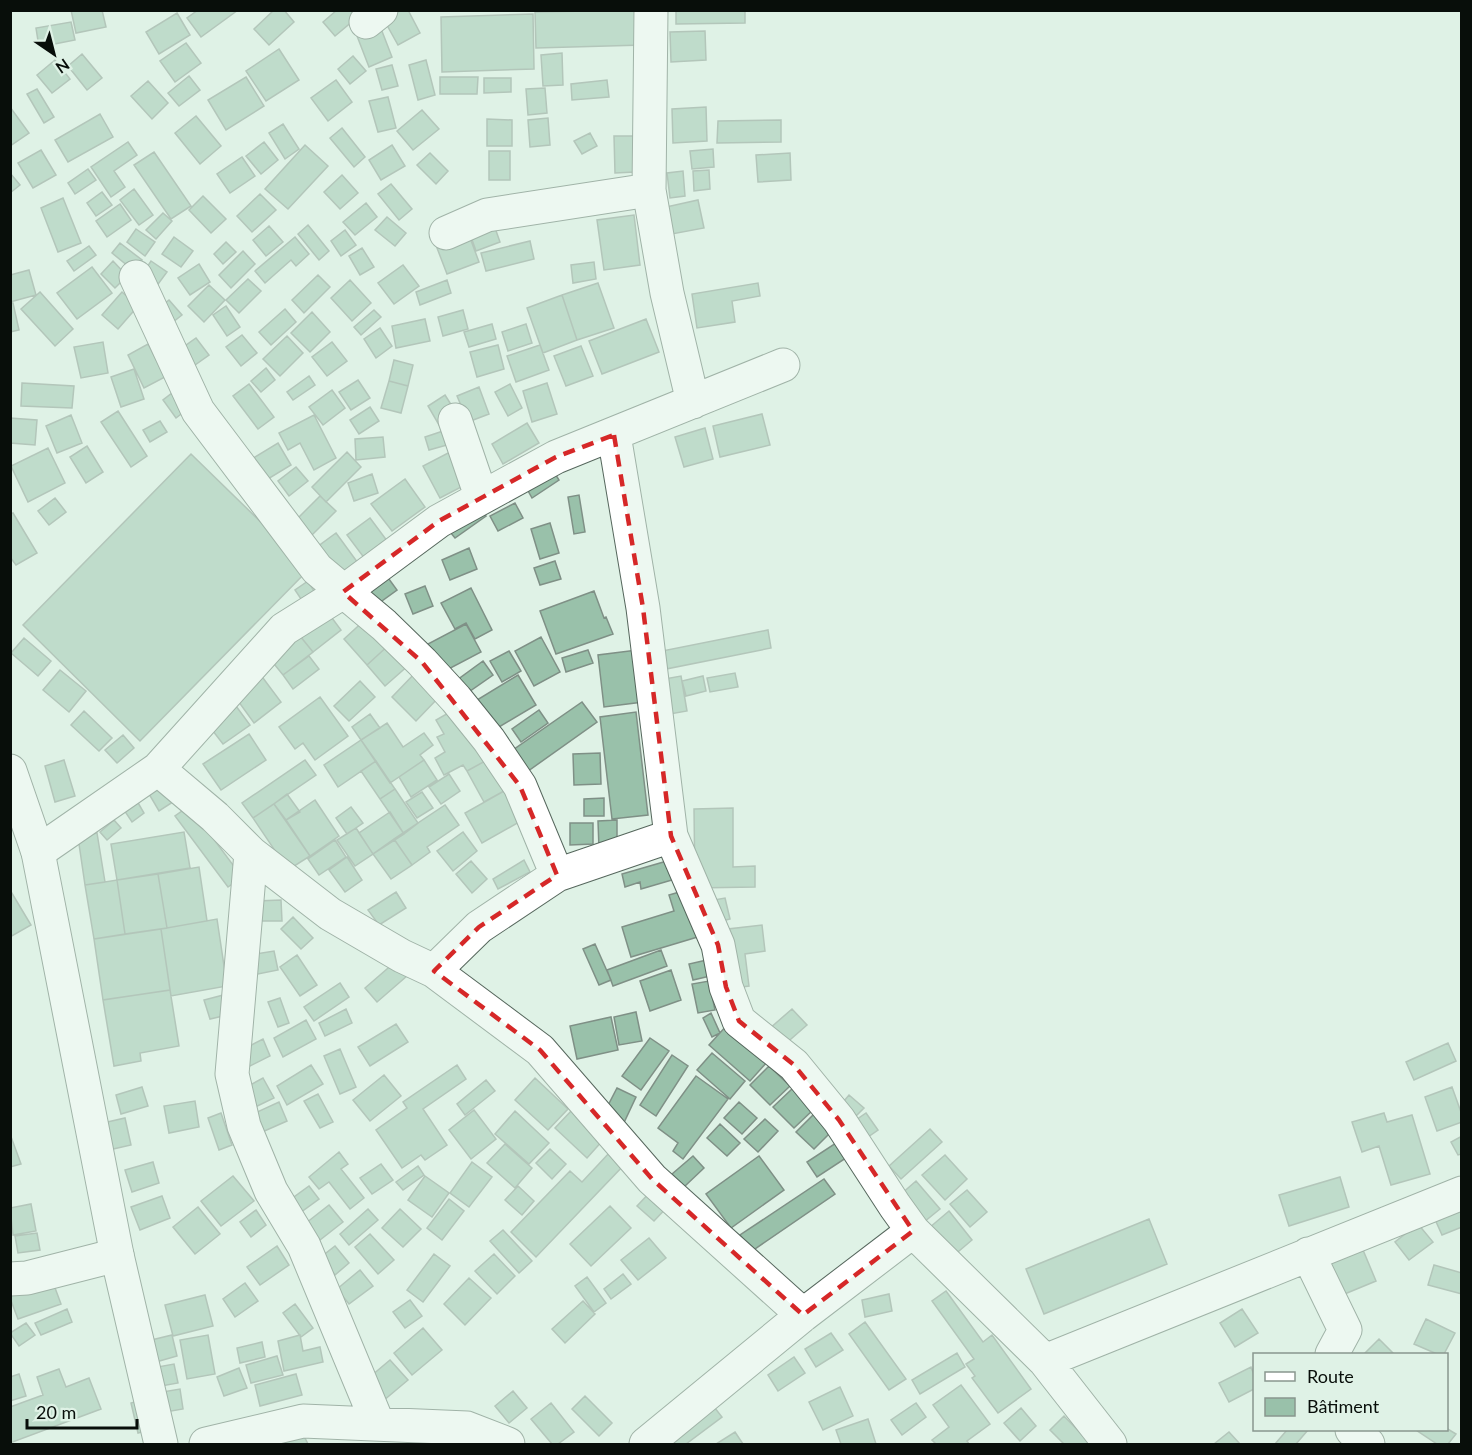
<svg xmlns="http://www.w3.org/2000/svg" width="1472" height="1455" viewBox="0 0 1472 1455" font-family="Lato,sans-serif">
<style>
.building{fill:#99c1aa;stroke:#7f9086;stroke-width:1.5}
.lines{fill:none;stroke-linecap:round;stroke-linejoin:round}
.minor-casing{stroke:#56675d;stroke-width:35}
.tertiary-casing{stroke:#56675d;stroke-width:35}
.minor{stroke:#fff;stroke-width:33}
.tertiary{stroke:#fff;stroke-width:33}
.marked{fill:none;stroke:#d62828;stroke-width:4.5;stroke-dasharray:12 8;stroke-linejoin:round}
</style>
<rect width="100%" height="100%" fill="#dff2e6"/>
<path class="building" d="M71 10H102L106 27 76 33Z
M198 10H238L201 37 187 18Z
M274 10H284L294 22 269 45 254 29Z
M337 10H357L360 15 335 36 323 22Z
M396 10H408L420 33 398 45 383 18Z
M642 10 643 45 536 48 535 12Z
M676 10H745V23L676 24Z
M177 13 190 35 159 54 146 32Z
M533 14 534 69 442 72 441 17Z
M71 22 75 40 39 47 36 28Z
M380 26 392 57 369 67 357 36Z
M705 31 706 60 671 62 670 32Z
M186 43 201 63 175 82 160 61Z
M279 49 299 80 266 101 246 71Z
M562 53 563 85 543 86 541 55Z
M82 54 102 78 87 90 68 66Z
M353 56 366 71 350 84 338 69Z
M55 60 70 79 52 93 37 75Z
M426 60 435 95 418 100 409 65Z
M392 65 398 86 382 90 376 69Z
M189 76 200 90 179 106 168 93Z
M246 77 264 106 226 130 208 100Z
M440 77H478L477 94H440Z
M484 78H511V92L484 93Z
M336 80 352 102 328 121 311 98Z
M607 80 609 97 572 100 571 84Z
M148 81 168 103 152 119 131 96Z
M545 88 547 113 528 115 526 89Z
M37 89 54 117 44 123 27 94Z
M388 97 396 128 378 132 369 101Z
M10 107 29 133 10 146Z
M706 107 707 141 673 143 672 109Z
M422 110 439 129 413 150 397 131Z
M100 114 113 137 68 162 55 140Z
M196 116 221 146 200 164 175 133Z
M548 118 550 145 530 147 528 120Z
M487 119 512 120V146H487Z
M781 120V142L717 143 718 121Z
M283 124 299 149 285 159 269 133Z
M342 128 365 157 354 167 330 138Z
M590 133 597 146 582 154 574 141Z
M614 136H634L635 172 615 173Z
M128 142 137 155 114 171 125 187 111 197 91 167Z
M264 142 278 160 261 174 246 156Z
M305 145 328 166 288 209 265 189Z
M392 145 405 166 381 180 369 160Z
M713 149 714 167 692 169 690 151Z
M41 150 56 175 33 188 18 163Z
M489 151H510V180H489Z
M154 152 191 206 171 219 134 165Z
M430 153 448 171 436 184 417 165Z
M790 153 791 180 758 182 756 155Z
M242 157 255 176 230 193 217 174Z
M88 169 96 180 75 194 68 183Z
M709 170 710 189 694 191 693 171Z
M683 171 685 196 670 198 667 173Z
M10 173 20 185 10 193Z
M342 175 358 193 340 209 324 192Z
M391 184 412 209 399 220 378 194Z
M134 189 153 215 139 225 120 200Z
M102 192 112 205 96 216 87 203Z
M260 194 276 210 252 232 237 216Z
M203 196 226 219 211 233 189 210Z
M63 198 81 243 58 252 41 208Z
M698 200 704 228 672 234 666 207Z
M366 203 377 217 355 235 343 222Z
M120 204 131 220 107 237 96 221Z
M163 213 172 221 156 239 146 230Z
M634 215 640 265 604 270 597 220Z
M387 217 406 233 395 246 375 230Z
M308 225 329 251 319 260 298 234Z
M494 225 500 242 476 251 470 234Z
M269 226 283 242 266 256 253 240Z
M136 229 155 242 145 256 127 242Z
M345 230 356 245 341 256 331 241Z
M469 235 479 262 447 274 437 248Z
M174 237 193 251 181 267 162 254Z
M295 237 309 254 296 266 291 260 265 283 255 271Z
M530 241 534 259 486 271 481 253Z
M226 242 236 252 223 264 214 254Z
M120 243 142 260 134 271 112 253Z
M89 246 96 255 74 271 67 261Z
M362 248 374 267 360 275 349 256Z
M243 251 255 264 231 288 219 275Z
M113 261 127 276 115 288 101 274Z
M151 261 167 272 153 291 138 281Z
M594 262 596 279 573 283 571 265Z
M199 264 210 282 190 295 178 278Z
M403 265 419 286 394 304 378 283Z
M92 267 112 293 77 319 57 293Z
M29 270 36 295 10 302V275Z
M318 275 330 287 304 313 292 300Z
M248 279 261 291 239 313 226 300Z
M350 280 371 303 352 321 331 298Z
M447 280 451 293 420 305 416 292Z
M598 283 614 328 577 340 562 295Z
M758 283 760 296 732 301 735 322 697 328 692 294Z
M209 285 225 300 204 322 188 306Z
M40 292 73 329 55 346 21 309Z
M122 292 138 306 118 329 102 315Z
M562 295 577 340 543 353 527 308Z
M169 300 182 315 168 326 155 311Z
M10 303H13L19 330 10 332Z
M226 306 240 327 227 336 213 315Z
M285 309 296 322 271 345 259 332Z
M374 310 381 317 361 335 354 327Z
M463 310 468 329 443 336 438 317Z
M312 312 330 332 310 352 291 333Z
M425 319 430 341 396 348 392 326Z
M646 319 659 352 602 374 589 341Z
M492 324 496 339 469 347 464 332Z
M526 324 532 343 508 351 502 332Z
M380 328 392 346 376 358 364 339Z
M242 335 257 353 241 366 226 347Z
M287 336 303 353 280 376 263 359Z
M196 338 209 355 195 365 182 348Z
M103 342 108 373 81 378 74 347Z
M332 342 347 361 327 376 312 357Z
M148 344 165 377 144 388 128 355Z
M498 345 504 369 477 377 470 352Z
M540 345 549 370 516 382 507 356Z
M581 346 593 376 566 386 554 356Z
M394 360 413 365 408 386 389 381Z
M266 368 275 380 261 392 251 381Z
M134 369 144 399 121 407 111 377Z
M309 376 315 385 293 400 287 392Z
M358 380 370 398 351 410 339 392Z
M389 381 408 386 401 413 381 408Z
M22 383 74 386 72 408 21 406Z
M547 383 557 414 532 422 523 391Z
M249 384 274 417 258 429 233 396Z
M510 384 522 408 508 416 495 392Z
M181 386 194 404 176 418 163 400Z
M479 387 489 414 468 422 457 396Z
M332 390 345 408 323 425 309 407Z
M445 395 457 414 439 425 428 406Z
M370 407 379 421 359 434 350 420Z
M118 411 147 456 131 467 101 422Z
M762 414 770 445 720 457 713 426Z
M71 415 82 443 57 453 46 426Z
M314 415 336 458 314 470 300 443 288 450 279 433Z
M10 418 37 420 35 445 10 443Z
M160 421 167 432 150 442 143 430Z
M527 423 539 443 503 464 492 444Z
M705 428 713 459 684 467 675 437Z
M443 431 447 445 429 450 425 437Z
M383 437 385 457 356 460 355 439Z
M278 443 291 465 263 482 250 460Z
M87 446 103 472 86 483 70 457Z
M48 448 65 483 28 502 11 466Z
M347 452 361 467 326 502 312 487Z
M450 452 467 484 440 498 423 466Z
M191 454 309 569 140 741 23 625Z
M296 467 308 481 289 496 278 481Z
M554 472 559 480 532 498 527 489Z
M372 474 378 493 354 501 348 483Z
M405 479 425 507 392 531 371 504Z
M579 495 585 532 574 534 568 497Z
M320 496 336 511 310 537 295 521Z
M55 498 66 512 49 525 38 511Z
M515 503 523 518 498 531 490 516Z
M481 509 486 516 455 538 450 532Z
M13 513 37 553 16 565 10 557V514Z
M370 518 388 542 365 559 347 535Z
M550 523 559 553 540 559 531 529Z
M336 533 361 567 342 581 317 547Z
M469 548 477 569 450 580 442 560Z
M555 561 561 579 540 585 534 568Z
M386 575 397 590 375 606 364 590Z
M308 581 321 603 309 611 295 590Z
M425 586 433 606 413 614 405 594Z
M471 588 492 630 475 639 466 623 455 629 441 603Z
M594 591 604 618 606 617 613 634 556 654 540 611Z
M329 614 341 630 313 652 300 636Z
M368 617 391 643 367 665 344 639Z
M466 624 481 652 441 673 426 645Z
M768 630 771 648 666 669 662 651Z
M300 636 313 652 283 675 270 659Z
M541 637 560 672 534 686 515 651Z
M24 638 51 661 38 676 11 653Z
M391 643 410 664 385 686 367 665Z
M588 650 593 663 566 672 562 658Z
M637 650 643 702 604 707 598 655Z
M509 651 521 671 502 682 490 661Z
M309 656 319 669 293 689 283 675Z
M483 661 493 675 463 696 453 683Z
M60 670 86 691 69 712 43 690Z
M417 671 441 695 416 721 392 697Z
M735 673 738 687 710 692 707 678Z
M260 674 281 702 254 723 233 694Z
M518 675 536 705 494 730 477 700Z
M681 676 687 711 659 716 653 681Z
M703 676 706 691 686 696 682 681Z
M360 681 375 697 349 721 334 706Z
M320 697 348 736 315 760 303 743 295 749 279 727Z
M582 702 597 722 524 774 510 752Z
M236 706 250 725 223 744 209 726Z
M457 708 487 760 467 771 463 765 444 775 435 758 445 752 437 737 444 734 436 720Z
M539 710 548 723 521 742 512 729Z
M84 711 112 738 99 751 71 725Z
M636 712 648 815 612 819 600 717Z
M370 714 380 728 361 740 352 727Z
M387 723 403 747 424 733 433 745 420 755 424 760 390 783 361 740Z
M249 734 266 760 221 790 203 764Z
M123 735 134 748 117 763 105 750Z
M361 740 376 761 338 787 324 765Z
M600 753 601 784 574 785 573 754Z
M64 760 75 796 55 802 45 766Z
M305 760 316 775 253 818 242 803Z
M424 760 437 780 411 797 399 777Z
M487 760 504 791 484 802 467 771Z
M376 761 395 789 380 799 361 771Z
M449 774 460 791 441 804 429 787Z
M166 784 176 800 159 811 149 794Z
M395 789 418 823 404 834 380 799Z
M504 791 521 821 482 843 465 813Z
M422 792 433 808 417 818 406 802Z
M287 794 300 812 286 820 274 804Z
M604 798V816H584V799Z
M315 800 339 836 310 856 286 820Z
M137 801 144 813 132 822 124 810Z
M274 804 310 856 288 870 253 818Z
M445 805 459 825 427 847 430 852 412 865 394 839Z
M189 806 242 877 228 887 175 816Z
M351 807 363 823 347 834 336 818Z
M733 808V867L755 866V887L695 888 694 809Z
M390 812 404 834 373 854 359 833Z
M114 820 121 828 107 840 100 832Z
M617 820V849H599L598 821Z
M570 823H593V844L570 845Z
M356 828 373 854 355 866 337 840Z
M184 832 190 868 117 880 111 844Z
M463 832 477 851 453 871 437 851Z
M97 833 105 882 85 885 78 837Z
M394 839 412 865 391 879 373 854Z
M335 840 346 857 319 875 308 859Z
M347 857 362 880 345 892 329 870Z
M524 860 530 872 498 889 493 879Z
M471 861 487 879 472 893 456 874Z
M667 861 672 880 641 889 640 882 625 887 622 874Z
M199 867 207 921 167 928 158 874Z
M158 874 167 928 125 934 117 880Z
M117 880 125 934 94 939 85 885Z
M10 890 31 925 10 937Z
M683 891 701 936 631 957 622 927 674 911 669 895Z
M396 892 406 908 379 925 368 910Z
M725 898 730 919 714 923 708 901Z
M281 900 282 921H256V901Z
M293 917 313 938 301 949 281 929Z
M217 919 227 986 171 996 161 929Z
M762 925 765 951 745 954 749 986 735 988 728 929Z
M161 929 170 990 103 1000 94 939Z
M595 944 611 980 599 985 583 949Z
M661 950 667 966 613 986 607 970Z
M274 951 278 970 247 976 243 956Z
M297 955 317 985 300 996 280 967Z
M720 957 723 973 693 980 689 964Z
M395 962 407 976 377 1002 365 988Z
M671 970 681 1000 650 1011 640 981Z
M709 981 715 1010 698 1013 692 984Z
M340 983 349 997 314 1021 304 1007Z
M170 990 179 1046 140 1053 141 1061 114 1066 103 1000Z
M231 993 236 1013 210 1019 204 1000Z
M280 998 289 1023 278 1027 268 1002Z
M346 1009 352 1023 325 1036 319 1023Z
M792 1009 807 1025 783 1046 769 1029Z
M636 1012 642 1041 619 1045 614 1017Z
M711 1013 720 1033 712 1037 703 1018Z
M611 1017 618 1050 577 1059 570 1026Z
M306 1020 316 1039 283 1057 274 1038Z
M396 1024 408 1042 370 1066 358 1047Z
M728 1024 768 1061 750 1081 709 1045Z
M650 1038 669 1051 641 1090 622 1076Z
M263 1039 270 1056 244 1069 236 1053Z
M1448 1043 1456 1061 1414 1080 1406 1062Z
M340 1049 356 1087 340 1094 324 1056Z
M712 1053 745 1081 730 1099 697 1070Z
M672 1055 688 1066 656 1116 640 1105Z
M311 1065 323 1084 287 1105 277 1086Z
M457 1065 466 1079 423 1109 447 1145 425 1160 421 1155 402 1168 376 1130 407 1108 403 1102Z
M769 1066 790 1086 770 1105 750 1085Z
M384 1075 401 1096 370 1121 353 1100Z
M696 1076 728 1099 683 1159 673 1151 678 1143 658 1128Z
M263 1078 274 1098 251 1109 241 1090Z
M535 1078 568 1109 548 1130 515 1100Z
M486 1080 495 1091 465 1115 457 1104Z
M142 1087 148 1106 121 1114 116 1095Z
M1452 1087 1462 1115V1122L1437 1131 1425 1097Z
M617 1088 636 1097 621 1129 601 1119Z
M793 1088 814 1109 794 1128 773 1107Z
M318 1094 333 1122 320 1128 304 1101Z
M849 1095 864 1108 853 1119 839 1107Z
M195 1101 199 1127 169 1133 164 1106Z
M279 1102 287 1121 260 1133 253 1114Z
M739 1102 757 1118 742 1134 724 1118Z
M474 1110 496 1139 471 1159 449 1130Z
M572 1110 604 1139 587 1158 555 1128Z
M515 1111 549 1143 529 1164 495 1134Z
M816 1112 834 1129 814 1149 796 1132Z
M221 1113 232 1145 219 1150 208 1118Z
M866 1113 878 1130 868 1137 856 1120Z
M1384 1113 1387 1122 1412 1115 1430 1174 1391 1185 1379 1146 1362 1152 1352 1122Z
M125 1118 131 1145 100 1152 94 1125Z
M765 1119 778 1131 758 1152 744 1139Z
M720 1124 740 1143 727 1156 707 1138Z
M930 1129 942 1142 901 1179 889 1166Z
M10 1134 21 1164 10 1167Z
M1462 1136V1154L1458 1155 1451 1142Z
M839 1141 849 1156 817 1177 807 1162Z
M505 1144 532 1168 515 1188 487 1163Z
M550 1149 566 1164 552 1179 536 1163Z
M339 1152 348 1164 341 1169 364 1198 350 1209 329 1182 319 1189 309 1177Z
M610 1152 624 1165 536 1257 511 1232 570 1171 582 1182Z
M945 1155 967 1179 945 1200 922 1175Z
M693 1156 704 1168 684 1187 672 1174Z
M759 1156 784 1190 731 1228 706 1194Z
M153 1162 159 1183 132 1192 125 1170Z
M472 1162 492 1177 469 1207 450 1193Z
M381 1164 393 1180 372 1194 360 1178Z
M418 1166 424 1175 403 1190 396 1182Z
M233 1176 254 1201 221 1226 201 1201Z
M425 1176 449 1193 432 1217 408 1200Z
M1340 1177 1349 1207 1289 1226 1279 1195Z
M824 1179 835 1194 752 1251 740 1235Z
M916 1181 940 1209 924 1222 900 1195Z
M309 1186 319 1199 293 1218 283 1205Z
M518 1186 534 1201 522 1215 505 1200Z
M654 1188 671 1203 654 1221 637 1206Z
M967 1190 987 1212 970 1227 950 1204Z
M162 1196 170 1218 140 1230 131 1207Z
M449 1199 464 1211 442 1240 427 1228Z
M31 1204 36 1231 13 1235 10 1208Z
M1462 1204V1227L1442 1235 1434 1217Z
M329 1205 343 1222 320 1240 306 1223Z
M610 1206 631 1228 591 1266 570 1244Z
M198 1207 220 1234 195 1254 173 1227Z
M368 1209 378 1220 349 1245 340 1234Z
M400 1209 421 1229 403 1247 382 1228Z
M256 1210 266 1225 251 1237 240 1222Z
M949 1211 972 1240 952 1257 929 1228Z
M1149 1219 1167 1264 1044 1314 1026 1269Z
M1418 1224 1433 1242 1409 1260 1395 1242Z
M503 1230 532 1261 519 1273 490 1241Z
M37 1233 40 1250 18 1253 15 1236Z
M370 1234 394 1260 378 1274 355 1247Z
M649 1238 666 1258 638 1280 621 1260Z
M277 1246 289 1265 260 1285 247 1267Z
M335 1246 349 1263 335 1275 321 1257Z
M1363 1250 1376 1281 1335 1298 1322 1267Z
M434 1254 450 1266 423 1302 407 1290Z
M494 1254 515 1276 497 1294 475 1271Z
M1434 1265 1462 1273V1294L1428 1285Z
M360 1270 373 1286 349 1304 337 1289Z
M623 1274 631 1284 611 1299 604 1289Z
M51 1277 61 1304 18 1319 10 1298V1292Z
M587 1277 606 1303 594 1312 575 1286Z
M469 1278 491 1298 465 1325 444 1304Z
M245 1283 258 1301 235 1317 223 1299Z
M946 1291 983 1342 992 1335 1031 1389 998 1413 972 1378 975 1376 966 1364 974 1359 932 1301Z
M889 1294 892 1311 865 1317 862 1300Z
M205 1295 213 1326 173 1336 165 1305Z
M410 1300 422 1316 405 1328 393 1312Z
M583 1301 595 1314 565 1343 552 1329Z
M295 1304 313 1328 301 1337 283 1313Z
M67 1309 72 1322 41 1335 35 1323Z
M1242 1309 1258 1333 1235 1347 1220 1323Z
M1426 1319 1455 1333 1444 1354H1437L1414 1344Z
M865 1322 906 1379 889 1390 849 1334Z
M26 1323 35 1335 19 1346 10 1333Z
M423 1328 442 1350 412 1375 394 1353Z
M831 1333 843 1350 816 1367 805 1349Z
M172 1335 177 1356 149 1364 143 1342Z
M208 1335 215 1374 187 1379 180 1340Z
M300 1335 303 1351 320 1347 323 1362 284 1371 278 1341Z
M1379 1339 1394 1354H1364Z
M262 1342 265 1357 240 1363 237 1348Z
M957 1353 965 1367 920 1394 912 1380Z
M277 1356 283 1375 251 1383 246 1365Z
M794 1357 805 1373 778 1391 768 1375Z
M390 1360 408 1380 383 1401 365 1381Z
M174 1364 178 1383 156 1387 152 1368Z
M1251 1367 1254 1375V1389L1229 1402 1219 1383Z
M239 1368 247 1388 224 1396 217 1377Z
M59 1369 66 1387 89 1378 101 1409 10 1443V1407L43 1395 37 1377Z
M19 1374 26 1396 10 1401V1377Z
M296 1374 302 1395 260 1406 255 1385Z
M961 1385 990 1424 967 1441 969 1444H936L932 1440 949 1427 933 1405Z
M840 1387 853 1416 823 1430 809 1402Z
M180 1389 183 1409 160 1413 156 1393Z
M513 1391 527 1408 509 1423 495 1406Z
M585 1396 612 1423 599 1436 572 1409Z
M146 1399 153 1429 138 1433 131 1403Z
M551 1403 574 1432 558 1444H552L531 1419Z
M711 1403 722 1417 686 1444H655Z
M916 1403 926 1417 902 1435 891 1420Z
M1021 1408 1036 1426 1020 1441 1004 1423Z
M1064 1416 1091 1444H1064L1050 1430Z
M868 1419 876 1444H841L836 1430Z
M1446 1428 1456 1434 1448 1444H1437L1416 1430Z
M1287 1430H1308L1296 1444H1275Z
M302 1432 308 1444H278Z
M735 1432 743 1444H716Z
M1229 1432 1240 1444H1214Z"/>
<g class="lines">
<defs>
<path id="minor" d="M651 10 649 190 667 293 693 402
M366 22 381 10
M446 233 487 215 649 190
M136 277 198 411 317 569 384 625 422 662 456 699 489 740 520 786 557 875
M455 420 481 496
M614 435 643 608 671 836 718 945 726 987 739 1021 794 1065 839 1120 895 1206 913 1231 1045 1361 1110 1444
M158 769 215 817 251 853 330 914 402 956 434 971 540 1050 652 1179 803 1315
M38 852 158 769 284 629 343 592 439 521 556 457 783 365
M251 853 232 1074 244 1126 271 1191 304 1246 378 1424
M434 971 479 927 557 875 671 836
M1308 1254 1345 1330 1332 1354
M10 1279 27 1278 117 1255
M1045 1361 1462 1193
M1352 1430 1368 1444
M206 1444 303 1421 467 1428 508 1444
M646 1444 803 1315 913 1231"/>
<path id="tertiary" d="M10 771 38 852 117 1255 161 1444"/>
</defs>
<use href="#minor" class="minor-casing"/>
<use href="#tertiary" class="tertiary-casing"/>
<use href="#minor" class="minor"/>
<use href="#tertiary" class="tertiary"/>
</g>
<path d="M0 0H1472V1455H0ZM614 435 643 608 671 836 718 945 726 987 739 1021 794 1065 839 1120 913 1231 803 1315 652 1179 540 1050 434 971 479 927 557 875 520 786 422 662 343 592 439 521 556 457Z" fill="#dff2e6" fill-opacity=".55" fill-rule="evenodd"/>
<path class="marked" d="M614 435 643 608 671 836 718 945 726 987 739 1021 794 1065 839 1120 913 1231 803 1315 652 1179 540 1050 434 971 479 927 557 875 520 786 422 662 343 592 439 521 556 457Z"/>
<rect width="1472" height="1455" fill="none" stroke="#080e0a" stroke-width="24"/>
<rect x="1253" y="1353" width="195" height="78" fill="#dff2e6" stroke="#89978e" stroke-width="1.5"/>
<rect x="1265" y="1372" width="30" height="9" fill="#ffffff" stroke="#89978e" stroke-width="1.5"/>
<text x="1307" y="1383" font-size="18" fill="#080e0a">Route</text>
<rect x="1265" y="1398" width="30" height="18" fill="#99c1aa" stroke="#89978e" stroke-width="1.5"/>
<text x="1307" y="1413" font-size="18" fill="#080e0a">Bâtiment</text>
<g transform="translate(54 54) rotate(145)" stroke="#dff2e6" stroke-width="4.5" paint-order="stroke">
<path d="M0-4.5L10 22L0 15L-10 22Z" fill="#080e0a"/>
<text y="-9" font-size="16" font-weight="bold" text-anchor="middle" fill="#080e0a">N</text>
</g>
<path d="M27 1419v9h110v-9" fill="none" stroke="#080e0a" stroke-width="3"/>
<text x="36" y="1419" font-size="18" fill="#080e0a" stroke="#dff2e6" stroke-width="4.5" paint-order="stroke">20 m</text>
</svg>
